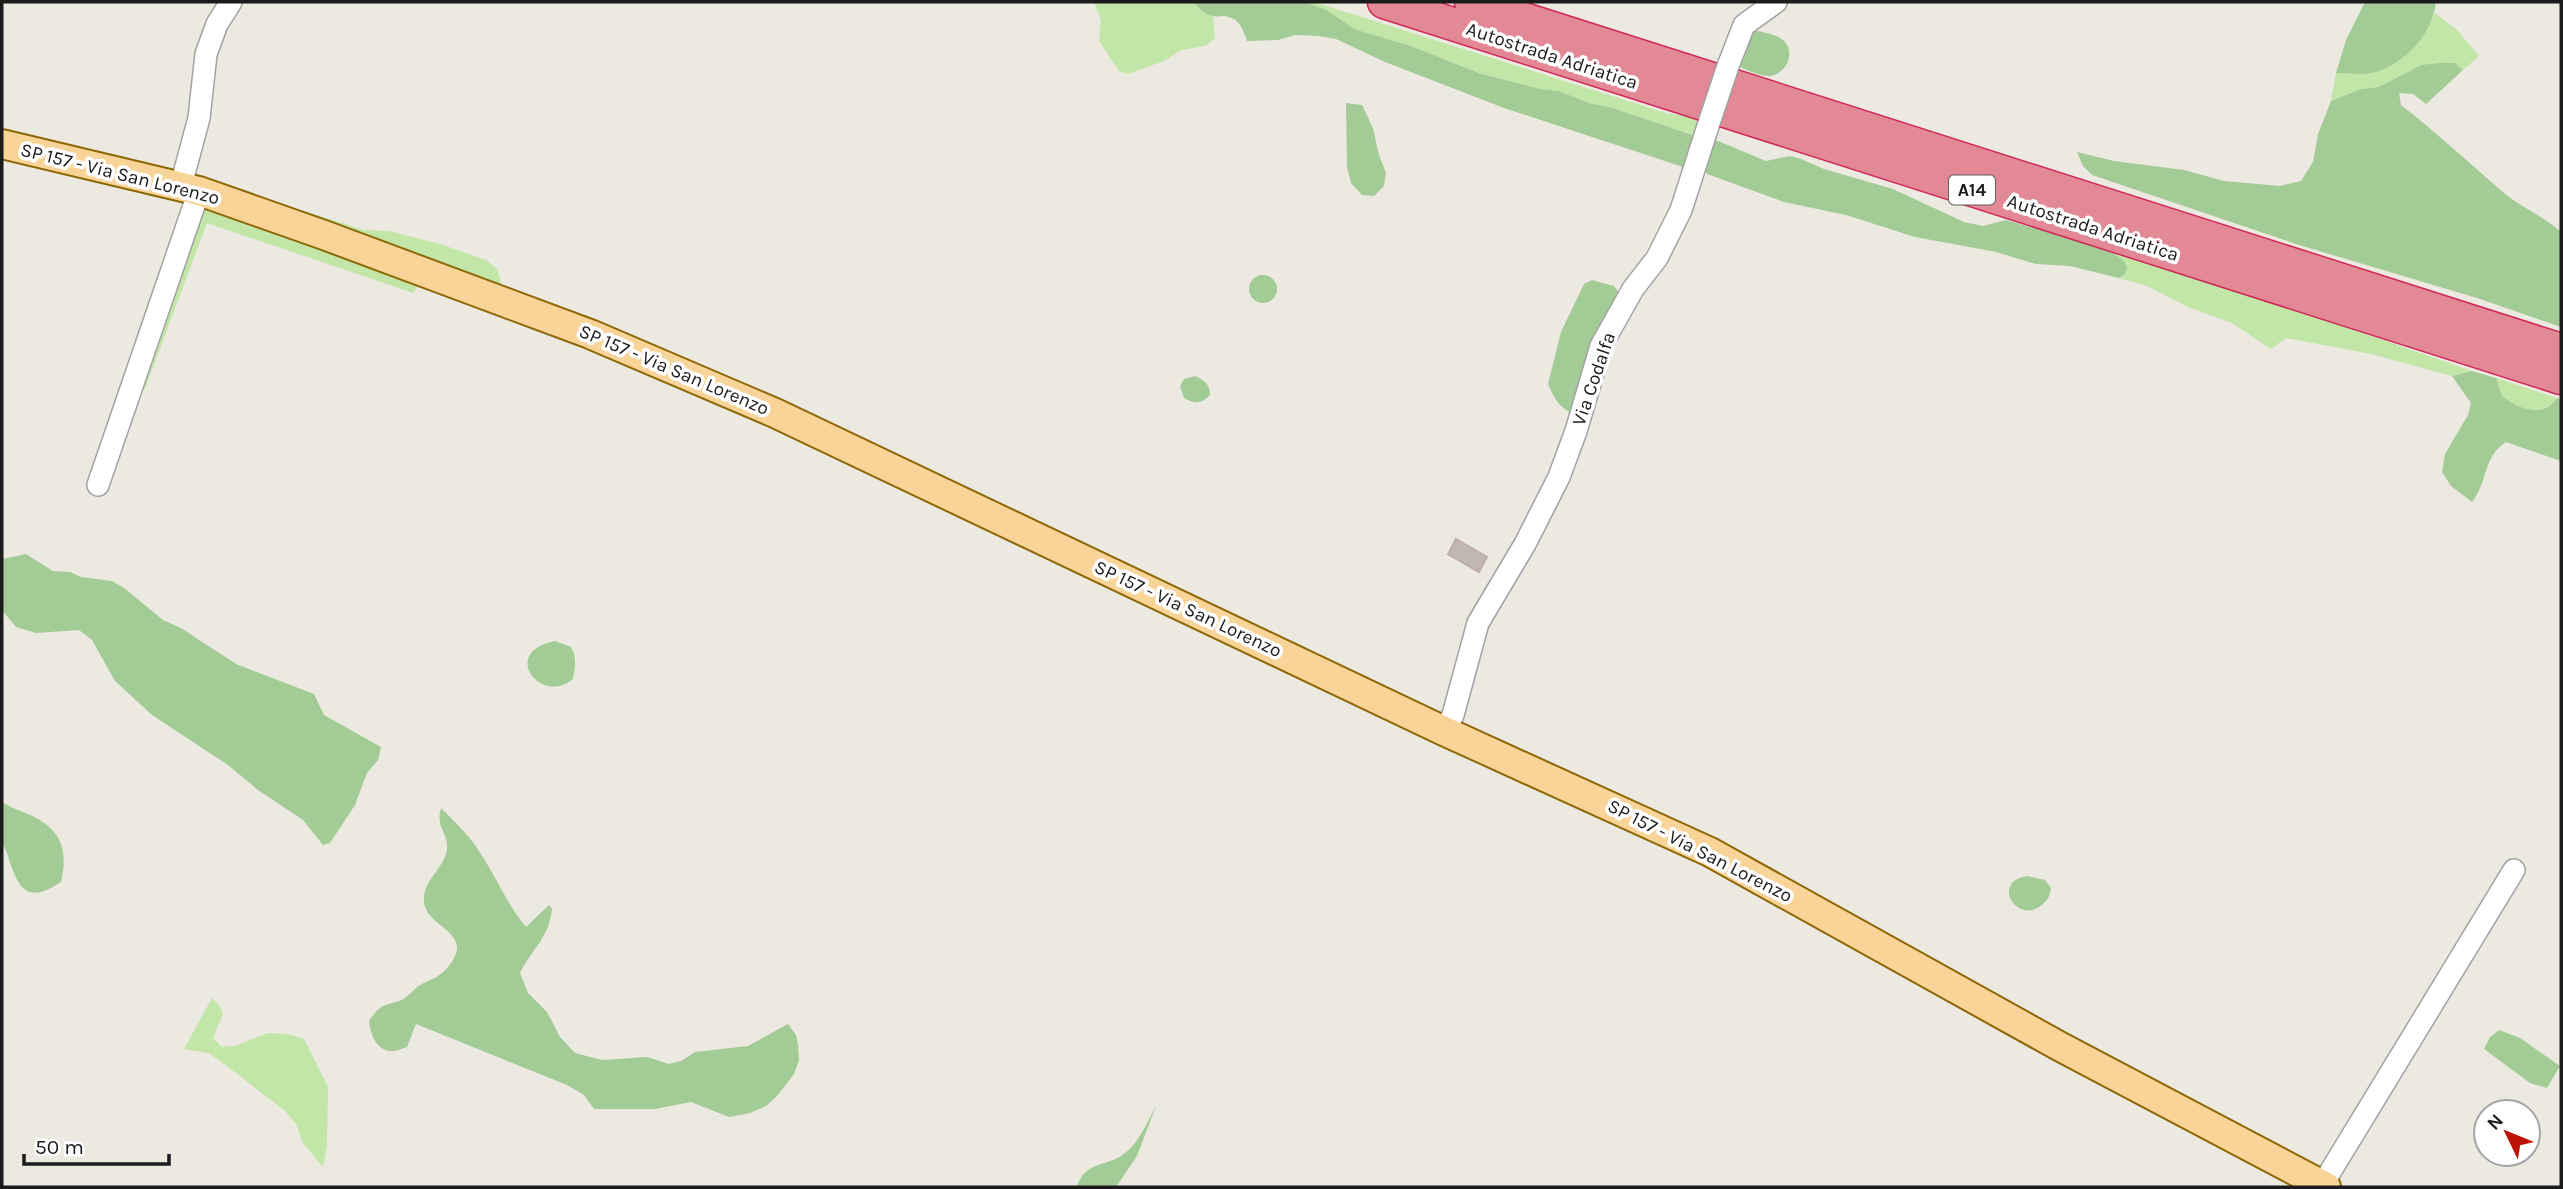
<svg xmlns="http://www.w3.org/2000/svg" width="2563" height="1189" viewBox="0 0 2563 1189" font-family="Karla,sans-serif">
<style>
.grass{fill:#c2e6a7}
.forest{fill:#a3cb96}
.building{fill:#c0b8b0;stroke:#bdb0a3;stroke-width:2}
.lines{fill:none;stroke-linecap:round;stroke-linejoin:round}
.minor-casing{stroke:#a2a2a2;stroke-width:24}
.major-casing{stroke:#8d6705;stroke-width:32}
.highway-casing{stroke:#cf2959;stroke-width:35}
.minor{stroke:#fff;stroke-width:21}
.major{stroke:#f8d499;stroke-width:28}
.highway{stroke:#e28995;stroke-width:32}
.minor-bridge-casing{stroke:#a2a2a2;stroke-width:24;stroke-linecap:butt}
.minor-bridge{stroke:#fff;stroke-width:21}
.labels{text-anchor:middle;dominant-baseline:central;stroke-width:7;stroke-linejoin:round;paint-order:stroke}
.shield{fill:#fff;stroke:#5f5f5f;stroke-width:2}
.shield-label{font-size:18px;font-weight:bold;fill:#1b1b1b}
.street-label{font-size:19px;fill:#1b1b1b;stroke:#fff}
</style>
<rect width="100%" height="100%" fill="#ece9e0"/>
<path class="grass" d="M1094 2H1193L1202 11 1213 16 1215 38 1205 46 1181 50 1164 61 1128 74 1119 71 1099 41 1101 20Z
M1304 2H1314L1666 113 1700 119 1695 136 1613 108 1589 103 1559 91 1540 89 1480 73 1411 46 1354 29 1327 10Z
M2435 13 2457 30 2479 56 2463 70 2455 63 2411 70 2379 87 2361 89 2331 101 2336 73C2392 75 2410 62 2435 13Z
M198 205 423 278 413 293 207 223 145 389 138 386Z
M295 208 364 230 389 231 440 244 486 260 497 269 502 285Z
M2110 251 2299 311 2472 371 2452 376 2371 354 2286 338 2271 349 2232 323 2188 307 2147 286 2119 278 2125 274 2124 261Z
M2496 378 2557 398C2542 418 2520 410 2502 396Z
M212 998 219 1005 223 1014 213 1038 222 1047 235 1046 268 1033 288 1034 304 1039 328 1087 327 1146 323 1167 302 1142 297 1125 284 1110 219 1060 208 1053 184 1049Z"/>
<path class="forest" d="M1193 2H1304L1327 10 1354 29 1411 46 1479 73 1540 89 1559 91 1589 103 1613 108 1695 136 1686 168 1504 108 1385 62 1336 39 1319 36 1295 35 1278 40 1247 41C1243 28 1239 18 1224 16 1220 16 1216 17 1212 16 1204 14 1198 7 1193 2Z
M2365 2H2436C2432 36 2400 71 2364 74 2355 74 2345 73 2336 73L2346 40Z
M1752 29C1762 33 1774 33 1783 40 1797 52 1786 75 1769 76 1758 76 1743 68 1732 64Z
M2440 63H2455L2463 70 2426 104 2413 94 2399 93 2401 105C2437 133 2469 163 2504 193 2521 207 2543 216 2561 232V327L2477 298 2299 245 2092 175 2083 166 2077 152 2114 161 2184 170 2224 181 2280 186 2301 181 2313 162 2318 134 2331 101 2361 89 2379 87 2421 65Z
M1346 103 1362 105 1373 128 1379 155 1386 173 1384 186 1374 196 1362 195 1351 183 1347 167Z
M1711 138 1766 161 1790 156 1801 159 1824 169 1893 189 1964 222 1983 226 2006 220 2093 245 2110 251 2124 261 2127 267 2125 274 2119 278 2070 266 2036 264 1996 252 1915 237 1846 215 1784 202 1707 174 1705 170Z
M1249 289a14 14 0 1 1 28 0a14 14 0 1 1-28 0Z
M1592 280 1614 286 1619 293 1578 414C1561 412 1554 398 1548 384L1561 332 1584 284Z
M2472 371 2496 378 2502 396C2519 409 2543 419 2557 398L2561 400V461L2506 442C2482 458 2489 480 2472 502L2451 486 2442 472 2445 454 2468 415 2471 403 2452 376Z
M1195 376C1205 380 1210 385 1210 395 1202 404 1194 404 1184 398L1180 386 1184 379Z
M26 554 53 571 70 572 81 577 112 581 124 588 163 620 181 628 236 664 314 694 324 715 381 747 378 760 367 773 355 805 330 843 323 845 303 820 258 790 228 765 152 715 115 681 92 640 79 630 36 633 16 627 2 610V559Z
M555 641 571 647C577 657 575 668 573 679 541 706 499 652 555 641Z
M2 802C10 807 18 810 28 814 60 828 69 848 61 882 28 904 18 890 8 856 7 851 3 846 2 841 0 829 2 814 2 802Z
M441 808C454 821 467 833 477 848 495 874 506 903 526 927L549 905 552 909C549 938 532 949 520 973L528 993 547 1012 560 1037 575 1053 602 1060 647 1057 669 1064 681 1061 695 1052 748 1046 788 1024 796 1035 798 1045 799 1060 794 1074 777 1096 766 1106 750 1113 729 1117 691 1102 655 1109H594L584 1095 567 1085 416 1024 407 1047C403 1048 395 1052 390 1051 375 1049 370 1032 369 1020 373 1016 376 1011 380 1008 387 1003 398 1003 405 998 409 995 413 991 417 987 431 978 440 979 451 963 472 934 432 928 425 907 418 883 445 869 447 849 449 833 435 829 441 808Z
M2027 876 2045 880 2051 888C2050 895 2049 898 2044 903 2019 928 1989 882 2027 876Z
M2499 1030 2520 1038 2560 1066 2547 1088 2530 1083 2484 1049 2490 1037Z
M1156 1106 1137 1156 1116 1187H1077C1085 1160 1107 1168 1125 1153 1139 1143 1148 1120 1156 1106Z"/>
<path class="building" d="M1456 539 1487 557 1479 572 1448 554Z"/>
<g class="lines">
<defs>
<path id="minor" d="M1728 66 1744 25 1776 2
M181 185 199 118 206 54 217 24 231 2
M98 485 199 191
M1444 731 1453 715 1478 623 1525 544 1559 477 1576 431 1601 346 1633 289 1657 258 1681 210 1709 123
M2321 1187 2514 870"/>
<path id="major" d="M2 144 199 191 324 235 590 334 775 413 1444 731 1710 852 2059 1046 2326 1187"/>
<path id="highway" d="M1384 2 2561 378
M1471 2 2561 350"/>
</defs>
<use href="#minor" class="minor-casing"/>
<use href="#major" class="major-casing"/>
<use href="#highway" class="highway-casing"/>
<use href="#minor" class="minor"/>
<use href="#major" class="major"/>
<use href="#highway" class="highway"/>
<defs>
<path id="minor-bridge" d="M1709 123 1728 66"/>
</defs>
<use href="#minor-bridge" class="minor-bridge-casing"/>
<use href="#minor-bridge" class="minor-bridge"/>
</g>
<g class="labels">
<rect class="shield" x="1949" y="175.5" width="46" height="29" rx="5"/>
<g class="shield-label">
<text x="1972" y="190">A14</text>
</g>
<g class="street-label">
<text transform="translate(1552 56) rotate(18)">Autostrada Adriatica</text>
<text transform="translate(120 174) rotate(14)">SP 157 - Via San Lorenzo</text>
<text transform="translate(2093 228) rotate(18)">Autostrada Adriatica</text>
<text transform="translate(674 370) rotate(23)">SP 157 - Via San Lorenzo</text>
<text transform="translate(1594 379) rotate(-71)">Via Codalfa</text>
<text transform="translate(1188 609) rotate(25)">SP 157 - Via San Lorenzo</text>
<text transform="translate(1700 851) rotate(27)">SP 157 - Via San Lorenzo</text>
</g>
</g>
<rect width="2563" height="1189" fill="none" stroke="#1b1b1b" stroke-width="7"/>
<g transform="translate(2507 1133) rotate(313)"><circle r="33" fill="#ffffff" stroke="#a4a4a4" stroke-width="2"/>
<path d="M0-5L12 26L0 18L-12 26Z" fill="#bf1006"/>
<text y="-10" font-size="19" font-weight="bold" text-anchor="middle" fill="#1b1b1b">N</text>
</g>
<path d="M24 1154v10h145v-10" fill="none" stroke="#1b1b1b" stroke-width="3.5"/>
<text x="35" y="1154" font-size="21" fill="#1b1b1b" stroke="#ffffff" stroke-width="5" paint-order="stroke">50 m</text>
</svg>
